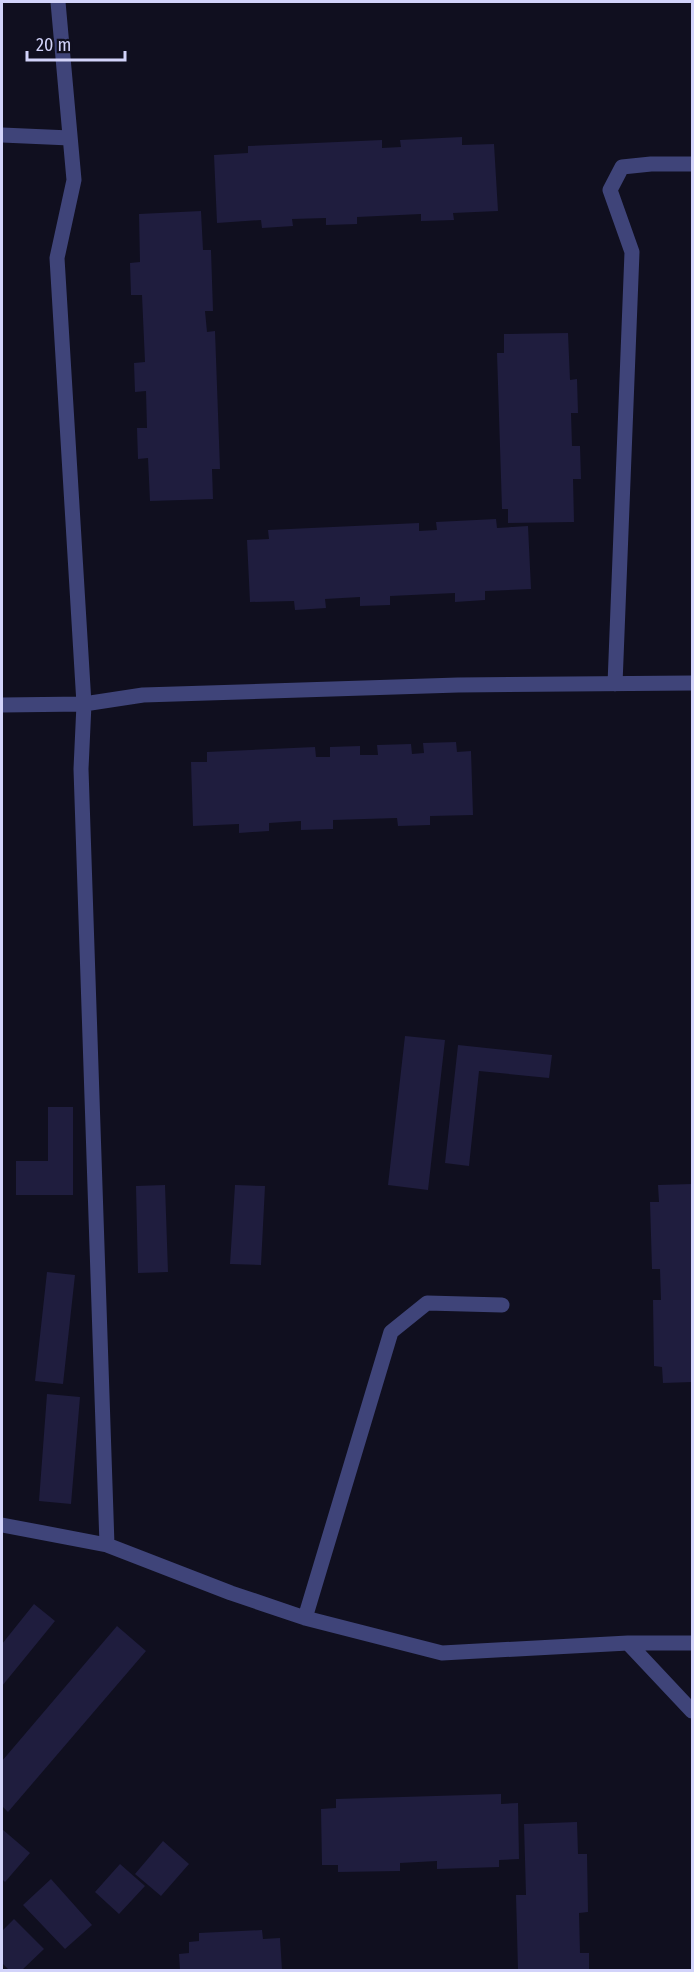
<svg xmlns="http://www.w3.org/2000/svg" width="694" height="1972" viewBox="0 0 694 1972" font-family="'Fira Sans Condensed',sans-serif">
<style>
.building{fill:#1f1d3e}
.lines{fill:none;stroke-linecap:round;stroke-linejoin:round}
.minor{stroke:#3f4479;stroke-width:15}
</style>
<rect width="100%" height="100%" fill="#100f1f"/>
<path class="building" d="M462 137V145L494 144 498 211 453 213 454 220 421 221V214L357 217V224L326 225V218L292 219 293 226 262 228 261 220 217 223 214 155 248 153V146L382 140V148L401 147 400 140Z
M201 211 203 250H211L213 311H205L207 332 215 331 220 469H212L213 499 150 501 148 458 138 459 137 428H147L146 391 135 392 134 363 145 362 142 295H131L130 263 140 262 139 214Z
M568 333 570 380 577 379 578 413H571L572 446H580L581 479H573L574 522 508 523V509H502L497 353H504V334Z
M496 519 497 528 528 526 531 589 485 591V600L455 602V593L390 596V605L360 606V597L325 599 326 608 295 610 294 601 250 602 247 540 269 539 268 530 419 523V531L437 530 436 522Z
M456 742 457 752 471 751 473 815 430 816V825L398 826 397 818 333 820V829L301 830V821L269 823V831L239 833V824L193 826 191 762H207V752L315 747 316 757H330V747L360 746V755H378L377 745 411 744 412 754 424 753 423 743Z
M405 1036 445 1040 428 1190 388 1185Z
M458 1045 552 1055 549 1078 479 1071 469 1166 445 1163Z
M48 1107H73V1195H16V1161H48Z
M692 1184V1382L663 1383 662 1367 654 1366 653 1300H661L660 1269H652L650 1202H659L658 1185Z
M165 1185 168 1272 138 1273 136 1186Z
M235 1185 265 1186 261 1265 230 1264Z
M47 1272 75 1275 63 1384 35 1381Z
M47 1394 80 1397 71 1504 39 1501Z
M34 1604 55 1621 2 1686V1644Z
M117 1626 146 1651 8 1812 2 1806V1761Z
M501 1794V1804L518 1803 519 1859 499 1860V1867L437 1869V1861L400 1863V1871L338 1872V1865H322L321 1809 336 1808V1799Z
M577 1822 578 1854H587L588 1912 579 1913 580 1953H589V1970H518L516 1895H526L524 1824Z
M2 1829 30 1853 5 1882 2 1879Z
M163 1841 189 1864 161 1896 135 1874Z
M120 1864 145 1886 119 1914 95 1892Z
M51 1879 92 1925 65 1949 23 1905Z
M14 1919 44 1949 22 1970H9L2 1963V1931Z
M262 1930 263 1939 280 1938 282 1970H180L179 1954 189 1953V1942L199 1941V1933Z"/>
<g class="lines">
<path class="minor" d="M2 135 70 138
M615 684 632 252 610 190 622 167 651 164H692
M2 705 84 704 57 258 74 180 58 2
M2 1525 107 1545 231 1593 305 1618 442 1653 628 1643H692
M107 1545 81 769 84 704 143 695 458 685 692 683
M305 1618 391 1332 427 1303 502 1305
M628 1643 692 1711"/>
</g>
<rect width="694" height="1972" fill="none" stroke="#d2d3fa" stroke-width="6"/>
<path d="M27 51v9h98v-9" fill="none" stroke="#d2d3fa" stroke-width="3"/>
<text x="36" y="51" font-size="18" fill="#d2d3fa" stroke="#100f1f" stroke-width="4.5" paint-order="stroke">20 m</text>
</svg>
